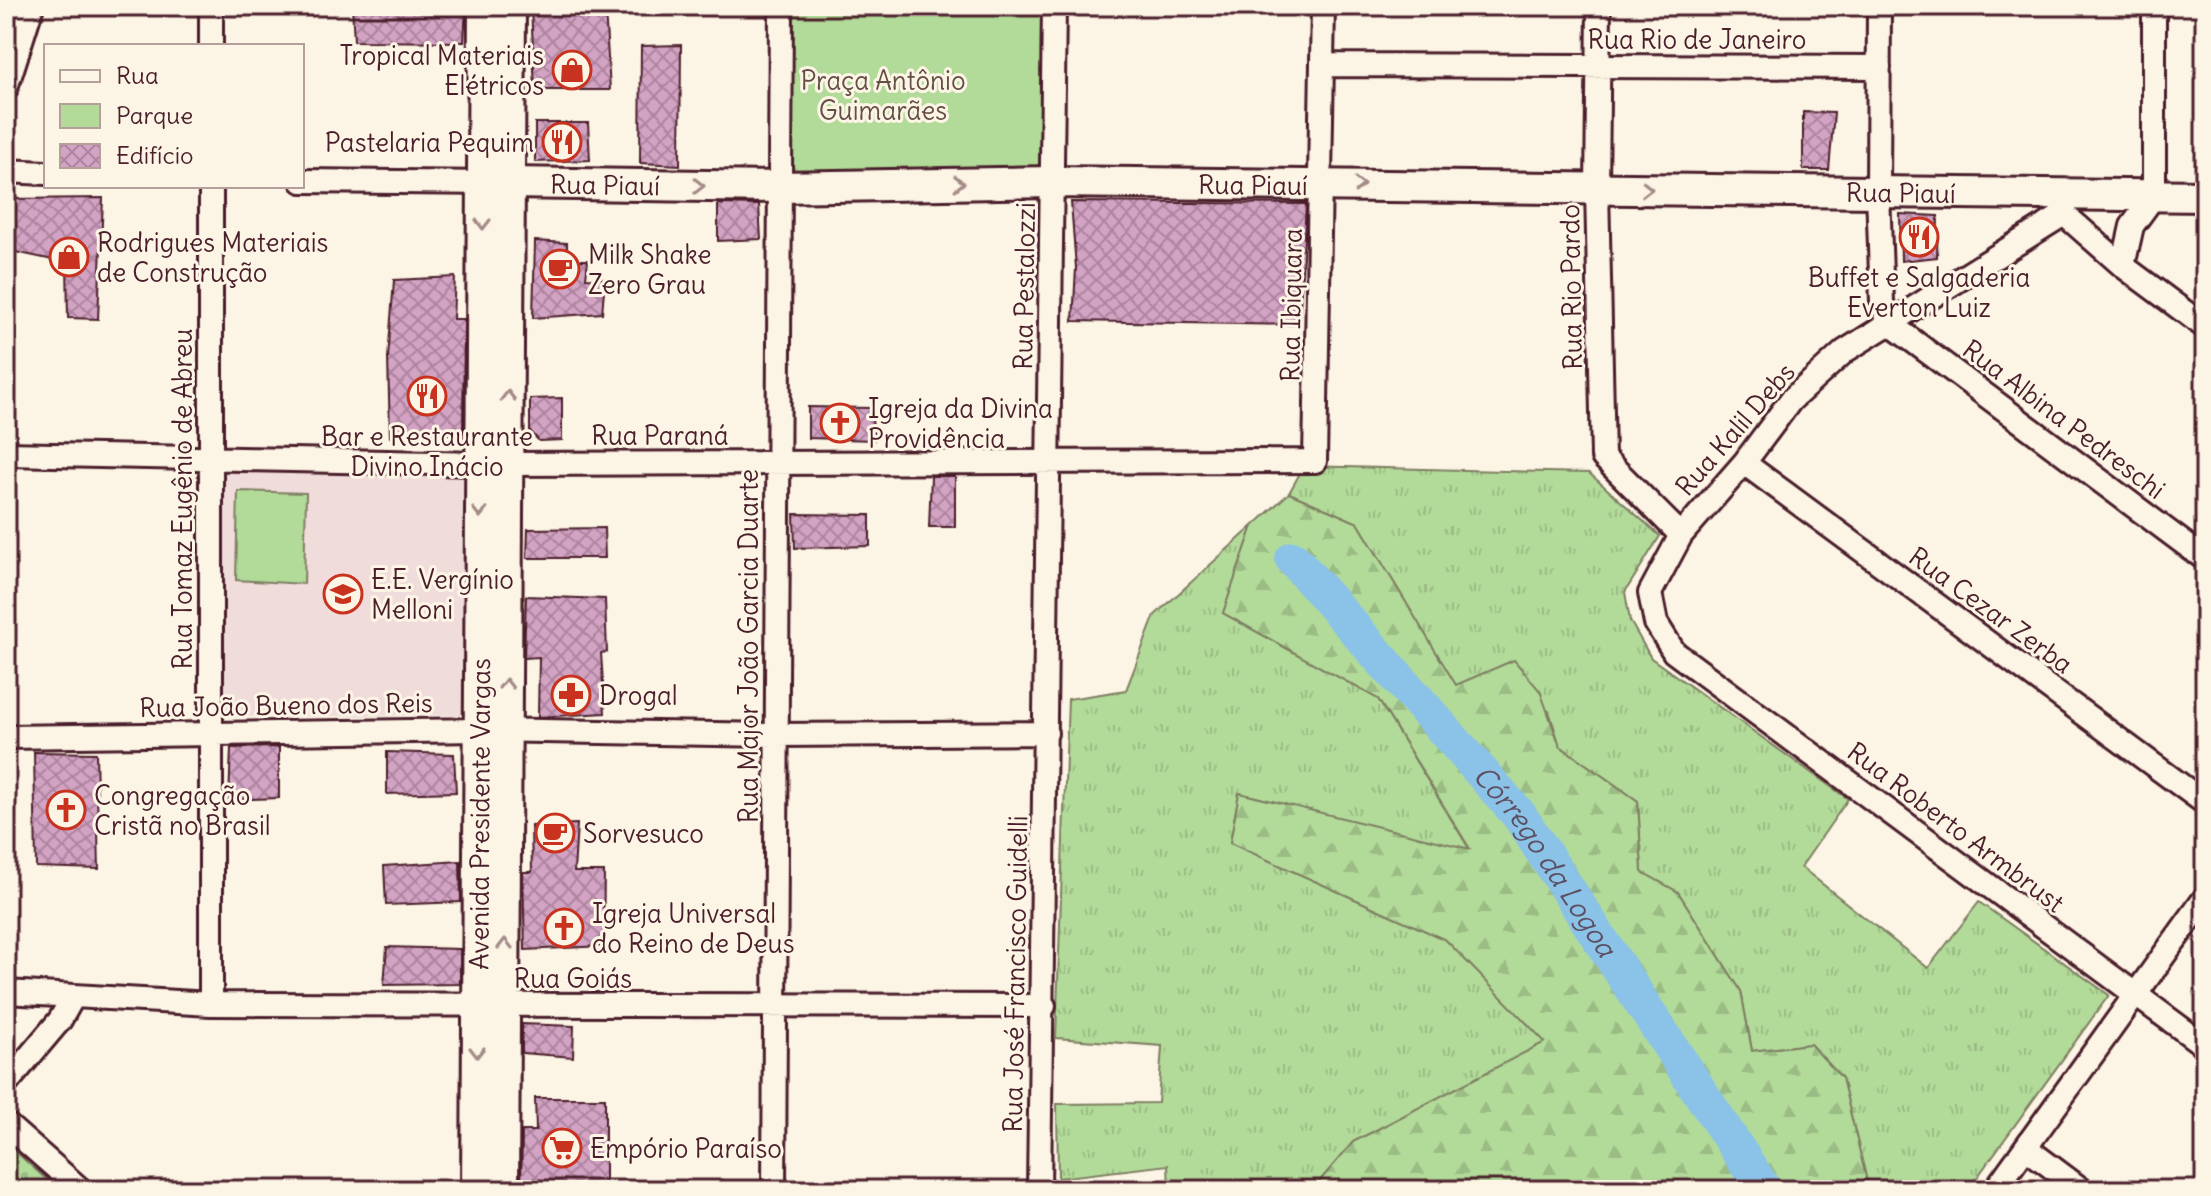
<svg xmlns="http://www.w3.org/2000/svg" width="2211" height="1196" viewBox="0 0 2211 1196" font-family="Delius,sans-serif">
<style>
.built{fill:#f0dcdb}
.grass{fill:url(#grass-tufts);stroke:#7e7d62;stroke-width:2}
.forest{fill:url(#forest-firs);stroke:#7e7d62;stroke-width:2}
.cemetery{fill:url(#cemetery-stones);stroke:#7e7d62;stroke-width:2}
.park{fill:#b2db99;stroke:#7e7d62;stroke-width:2}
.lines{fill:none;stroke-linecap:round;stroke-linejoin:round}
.river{stroke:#8ac2e8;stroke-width:36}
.building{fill:url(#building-cross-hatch);stroke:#4a1f2b;stroke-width:2}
.minor-casing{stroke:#4a1f2b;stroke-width:28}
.secondary-casing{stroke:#4a1f2b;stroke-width:36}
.minor{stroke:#fcf5e5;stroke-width:22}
.secondary{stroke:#fcf5e5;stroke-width:30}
.oneway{stroke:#a38a88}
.labels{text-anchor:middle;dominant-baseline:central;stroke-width:6;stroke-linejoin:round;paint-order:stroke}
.street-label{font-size:26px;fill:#4a1f2b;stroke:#fcf5e5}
.poi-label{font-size:26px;fill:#4a1f2b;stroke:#fcf5e5;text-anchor:start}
.park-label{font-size:26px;fill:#644e46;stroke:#fcf5e5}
.water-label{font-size:28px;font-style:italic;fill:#5d5064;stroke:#fcf5e5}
</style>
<defs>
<pattern id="grass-tufts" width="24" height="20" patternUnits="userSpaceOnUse" patternTransform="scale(2)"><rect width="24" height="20" fill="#b2db99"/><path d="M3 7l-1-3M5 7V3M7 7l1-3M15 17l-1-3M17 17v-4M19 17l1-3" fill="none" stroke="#9bbc84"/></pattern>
<pattern id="forest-firs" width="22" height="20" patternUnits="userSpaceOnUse" patternTransform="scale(2)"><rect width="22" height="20" fill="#b2db99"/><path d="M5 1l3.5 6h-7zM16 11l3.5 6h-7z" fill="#9bbc84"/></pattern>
<pattern id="cemetery-stones" width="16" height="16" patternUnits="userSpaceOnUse" patternTransform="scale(2)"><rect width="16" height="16" fill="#b2db99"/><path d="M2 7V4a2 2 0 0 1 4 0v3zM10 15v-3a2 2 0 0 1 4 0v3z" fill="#9bbc84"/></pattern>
<pattern id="building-cross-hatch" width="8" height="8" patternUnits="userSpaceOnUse" patternTransform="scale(2)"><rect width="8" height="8" fill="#d3a3c3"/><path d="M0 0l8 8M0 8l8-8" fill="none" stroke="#ad849f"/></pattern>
</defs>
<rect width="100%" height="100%" fill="#fcf5e5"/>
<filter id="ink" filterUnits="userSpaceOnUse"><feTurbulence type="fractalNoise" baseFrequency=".0125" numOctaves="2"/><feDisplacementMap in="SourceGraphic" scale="16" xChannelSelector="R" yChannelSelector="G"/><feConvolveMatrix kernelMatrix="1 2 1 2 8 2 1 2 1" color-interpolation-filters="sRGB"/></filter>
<g filter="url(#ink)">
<path class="built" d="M221 470 464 474 466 715 219 717Z"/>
<path class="grass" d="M1304 466 1589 473 1660 536 1625 592 1630 621 1651 658 1848 799 1801 867 1928 968 1979 902 2109 995 1968 1190H1869L1842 1078 1810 1044 1752 1051 1741 991 1678 892 1642 872 1638 801 1560 746 1549 711 1456 686 1358 523 1289 493Z
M1253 526 1223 613 1378 699 1470 850 1239 793 1230 843 1446 940 1546 1042 1353 1142 1312 1190H1169L1168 1165 1058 1178 1057 1104 1158 1103 1162 1046 1056 1038 1068 699 1126 690 1155 615Z"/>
<path class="forest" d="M1289 493 1358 523 1456 685 1514 660 1540 691 1560 746 1638 801 1642 872 1678 892 1741 991 1752 1051 1810 1044 1842 1078 1869 1190H1654L1649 1183 1623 1190H1312L1353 1142 1545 1042 1446 940 1230 843 1239 793 1470 849 1378 699 1223 613 1253 526Z"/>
<path class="cemetery" d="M6 1143 58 1190H6Z"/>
<path class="park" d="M781 6H1054L1053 182 779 187Z
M238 491 306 493 304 584 236 580Z"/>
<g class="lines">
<path class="river" id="s1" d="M1293 559 1519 815 1764 1190"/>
</g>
<path class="building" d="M352 6H466L464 42 354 41Z
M531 7 605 9 610 90H535Z
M681 45 680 165 640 163 641 46Z
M1803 112 1834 113 1829 170H1803Z
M535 123H588L590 160 535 162Z
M103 198 98 319 68 318 67 263 6 250V199Z
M1071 202 1306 204 1299 325 1073 321 1076 268Z
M718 204 759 205 761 239 718 241Z
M1900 214 1938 216 1937 257 1901 261Z
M535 241 567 243V260H588L586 278 605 279 602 313 533 318Z
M455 277 453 319H464L463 433 390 437 388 358 394 280Z
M562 398V440L539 441 530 431V399Z
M808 407 871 408 874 440 808 438Z
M931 476H955V527H929Z
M794 514 870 515V546L795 548Z
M604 528 605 558H527L528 529Z
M526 596 605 599 607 652 601 653 605 713 538 717 539 657 524 658Z
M279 747V798L229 800 231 748Z
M34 752 96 753 99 869 36 867Z
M387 752 454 754 456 792 387 794Z
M577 824 574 872H604L603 946 525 950 523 872H532L531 826Z
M460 861 461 902 386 905 384 866Z
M387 947 460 949V984L384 985Z
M522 1024 574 1026 573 1057 522 1053Z
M535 1098H605V1190H521L522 1131H536Z"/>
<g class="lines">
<defs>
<path id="minor" d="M1599 6 1597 189 1603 457 1681 535
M1879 6 1878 192 1882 302 1889 323 2205 559
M211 46V6
M1323 65 1879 67
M6 88 32 6
M6 171 46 173
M302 181 495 183
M211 186V1004
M2065 200 2064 214 2123 266 2205 327
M2064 214 1845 351 1791 400 1744 463 1681 535 1650 593 1656 623 1674 652 2205 1046
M2123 266 2132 226 2154 196V6
M6 454 481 464 1315 461 1323 6
M1744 463 2205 803
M6 737 479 730 775 735 1046 733
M6 992 211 1004 1044 1006
M6 1084 60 1020 73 997
M6 1124 81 1190
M2026 1148 2082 1190
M774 1190 781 6
M1039 1190 1054 6
M1995 1190 2205 898"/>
<g id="secondary">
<path id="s2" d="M509 183 779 187 1053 182 2205 196"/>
<path id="s3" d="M477 1190 484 6"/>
<path d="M503 1190 510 6"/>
</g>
</defs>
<use href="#minor" class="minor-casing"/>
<use href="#secondary" class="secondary-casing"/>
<use href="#minor" class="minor"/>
<use href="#secondary" class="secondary"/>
</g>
<defs><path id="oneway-chevron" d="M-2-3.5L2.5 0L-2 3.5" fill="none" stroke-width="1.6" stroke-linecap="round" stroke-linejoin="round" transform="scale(2)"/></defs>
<g class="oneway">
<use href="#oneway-chevron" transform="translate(959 183) rotate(-1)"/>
<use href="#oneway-chevron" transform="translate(1359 185) rotate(1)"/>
<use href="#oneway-chevron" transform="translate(699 186) rotate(1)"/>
<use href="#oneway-chevron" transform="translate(1647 189) rotate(1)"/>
<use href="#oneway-chevron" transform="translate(483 224) rotate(90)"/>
<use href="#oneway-chevron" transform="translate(508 396) rotate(-90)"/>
<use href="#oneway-chevron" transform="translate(480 512) rotate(90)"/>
<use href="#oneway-chevron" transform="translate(506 684) rotate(-90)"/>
<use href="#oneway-chevron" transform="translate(505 944) rotate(-90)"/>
<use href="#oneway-chevron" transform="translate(477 1052) rotate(90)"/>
</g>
</g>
<defs>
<symbol id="shop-ring" viewBox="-11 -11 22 22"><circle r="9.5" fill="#fcf5e5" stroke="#c8321e" stroke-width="1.5"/><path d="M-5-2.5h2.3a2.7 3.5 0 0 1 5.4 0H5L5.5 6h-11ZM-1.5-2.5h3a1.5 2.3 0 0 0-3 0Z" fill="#c8321e"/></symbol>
<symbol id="restaurant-ring" viewBox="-11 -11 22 22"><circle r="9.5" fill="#fcf5e5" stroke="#c8321e" stroke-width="1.5"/><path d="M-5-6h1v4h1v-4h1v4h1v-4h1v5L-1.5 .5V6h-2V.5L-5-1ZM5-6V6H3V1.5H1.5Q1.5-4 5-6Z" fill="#c8321e"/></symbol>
<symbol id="cafe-ring" viewBox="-11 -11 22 22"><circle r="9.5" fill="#fcf5e5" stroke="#c8321e" stroke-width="1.5"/><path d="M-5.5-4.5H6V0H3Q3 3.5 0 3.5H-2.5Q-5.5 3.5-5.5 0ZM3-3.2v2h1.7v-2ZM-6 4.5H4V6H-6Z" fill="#c8321e"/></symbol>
<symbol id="church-ring" viewBox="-11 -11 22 22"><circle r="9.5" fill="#fcf5e5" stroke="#c8321e" stroke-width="1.5"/><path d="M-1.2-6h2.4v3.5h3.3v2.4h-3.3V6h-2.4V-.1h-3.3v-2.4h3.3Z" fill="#c8321e"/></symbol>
<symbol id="school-ring" viewBox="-11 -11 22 22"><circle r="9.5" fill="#fcf5e5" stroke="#c8321e" stroke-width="1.5"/><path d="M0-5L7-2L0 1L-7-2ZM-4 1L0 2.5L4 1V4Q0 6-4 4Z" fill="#c8321e"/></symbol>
<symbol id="pharmacy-ring" viewBox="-11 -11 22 22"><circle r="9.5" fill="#fcf5e5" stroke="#c8321e" stroke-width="1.5"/><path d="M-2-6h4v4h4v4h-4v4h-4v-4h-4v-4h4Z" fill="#c8321e"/></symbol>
<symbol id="supermarket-ring" viewBox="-11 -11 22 22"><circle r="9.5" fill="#fcf5e5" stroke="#c8321e" stroke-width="1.5"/><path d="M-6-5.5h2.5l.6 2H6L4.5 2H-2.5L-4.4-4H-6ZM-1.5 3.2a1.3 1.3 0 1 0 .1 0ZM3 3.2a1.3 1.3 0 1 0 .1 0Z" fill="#c8321e"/></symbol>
</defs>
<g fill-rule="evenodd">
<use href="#shop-ring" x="550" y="48" width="44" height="44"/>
<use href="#restaurant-ring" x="540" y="120" width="44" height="44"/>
<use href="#restaurant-ring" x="1897" y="215" width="44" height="44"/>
<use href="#shop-ring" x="47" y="235" width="44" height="44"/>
<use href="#cafe-ring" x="538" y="247" width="44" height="44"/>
<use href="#restaurant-ring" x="405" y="374" width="44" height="44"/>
<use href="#church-ring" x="818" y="401" width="44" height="44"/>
<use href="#school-ring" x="321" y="572" width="44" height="44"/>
<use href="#pharmacy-ring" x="549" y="673" width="44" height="44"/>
<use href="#church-ring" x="44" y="788" width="44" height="44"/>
<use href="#cafe-ring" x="533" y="811" width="44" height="44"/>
<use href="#church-ring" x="542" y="906" width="44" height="44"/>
<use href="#supermarket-ring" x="540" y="1126" width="44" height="44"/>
</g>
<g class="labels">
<g class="street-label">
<text x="1697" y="39">Rua Rio de Janeiro</text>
<text stroke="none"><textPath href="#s2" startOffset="744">Rua Piauí</textPath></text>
<text stroke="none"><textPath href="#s2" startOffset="96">Rua Piauí</textPath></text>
<text stroke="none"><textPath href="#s2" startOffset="1392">Rua Piauí</textPath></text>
<text transform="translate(1024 286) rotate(-89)">Rua Pestalozzi</text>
<text transform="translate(1571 287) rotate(-91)">Rua Rio Pardo</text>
<text transform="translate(1291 305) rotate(-89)">Rua Ibiquara</text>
<text transform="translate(2064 419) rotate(37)">Rua Albina Pedreschi</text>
<text transform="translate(1735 429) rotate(-49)">Rua Kalil Debs</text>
<text x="660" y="435">Rua Paraná</text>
<text transform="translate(182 499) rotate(-90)">Rua Tomaz Eugênio de Abreu</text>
<text transform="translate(1991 610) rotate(36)">Rua Cezar Zerba</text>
<text transform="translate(748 646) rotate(-90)">Rua Major João Garcia Duarte</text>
<text transform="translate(286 705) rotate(-1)">Rua João Bueno dos Reis</text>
<text stroke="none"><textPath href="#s3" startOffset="376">Avenida Presidente Vargas</textPath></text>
<text transform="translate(1956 827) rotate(37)">Rua Roberto Armbrust</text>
<text transform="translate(1015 974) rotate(-89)">Rua José Francisco Guidelli</text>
<text x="573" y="978">Rua Goiás</text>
</g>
<g class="poi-label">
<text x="544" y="55" text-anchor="end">Tropical Materiais<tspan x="544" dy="30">Elétricos</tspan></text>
<text x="534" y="142" text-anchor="end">Pastelaria Pequim</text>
<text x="97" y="242">Rodrigues Materiais<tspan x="97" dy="30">de Construção</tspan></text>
<text x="588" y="254">Milk Shake<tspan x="588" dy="30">Zero Grau</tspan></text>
<text x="1919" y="277" text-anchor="middle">Buffet e Salgaderia<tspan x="1919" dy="30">Everton Luiz</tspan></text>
<text x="868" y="408">Igreja da Divina<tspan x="868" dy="30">Providência</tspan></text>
<text x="427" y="436" text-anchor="middle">Bar e Restaurante<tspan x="427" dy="30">Divino Inácio</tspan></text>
<text x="371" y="579">E.E. Vergínio<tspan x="371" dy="30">Melloni</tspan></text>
<text x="599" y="695">Drogal</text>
<text x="94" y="795">Congregação<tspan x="94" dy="30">Cristã no Brasil</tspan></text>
<text x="583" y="833">Sorvesuco</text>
<text x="592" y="913">Igreja Universal<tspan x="592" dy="30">do Reino de Deus</tspan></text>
<text x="590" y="1148">Empório Paraíso</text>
</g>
<g class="park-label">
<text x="883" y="80">Praça Antônio<tspan x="883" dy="30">Guimarães</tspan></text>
</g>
<g class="water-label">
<text stroke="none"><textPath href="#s1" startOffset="394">Córrego da Logoa</textPath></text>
</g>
</g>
<rect width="2211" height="1196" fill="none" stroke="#fcf5e5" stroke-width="32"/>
<rect x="16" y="16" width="2179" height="1164" fill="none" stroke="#4a1f2b" stroke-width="3" filter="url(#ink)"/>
<rect x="44" y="44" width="260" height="144" fill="#fcf5e5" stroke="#b59f9b" stroke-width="2"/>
<rect x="60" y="70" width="40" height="12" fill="#fcf5e5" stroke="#b59f9b" stroke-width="2"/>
<text x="116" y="84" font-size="24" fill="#4a1f2b">Rua</text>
<rect x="60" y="104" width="40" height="24" fill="#b2db99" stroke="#b59f9b" stroke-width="2"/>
<text x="116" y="124" font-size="24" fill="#4a1f2b">Parque</text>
<rect x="60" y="144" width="40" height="24" fill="url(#building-cross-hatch)" stroke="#b59f9b" stroke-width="2"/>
<text x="116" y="164" font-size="24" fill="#4a1f2b">Edifício</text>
</svg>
